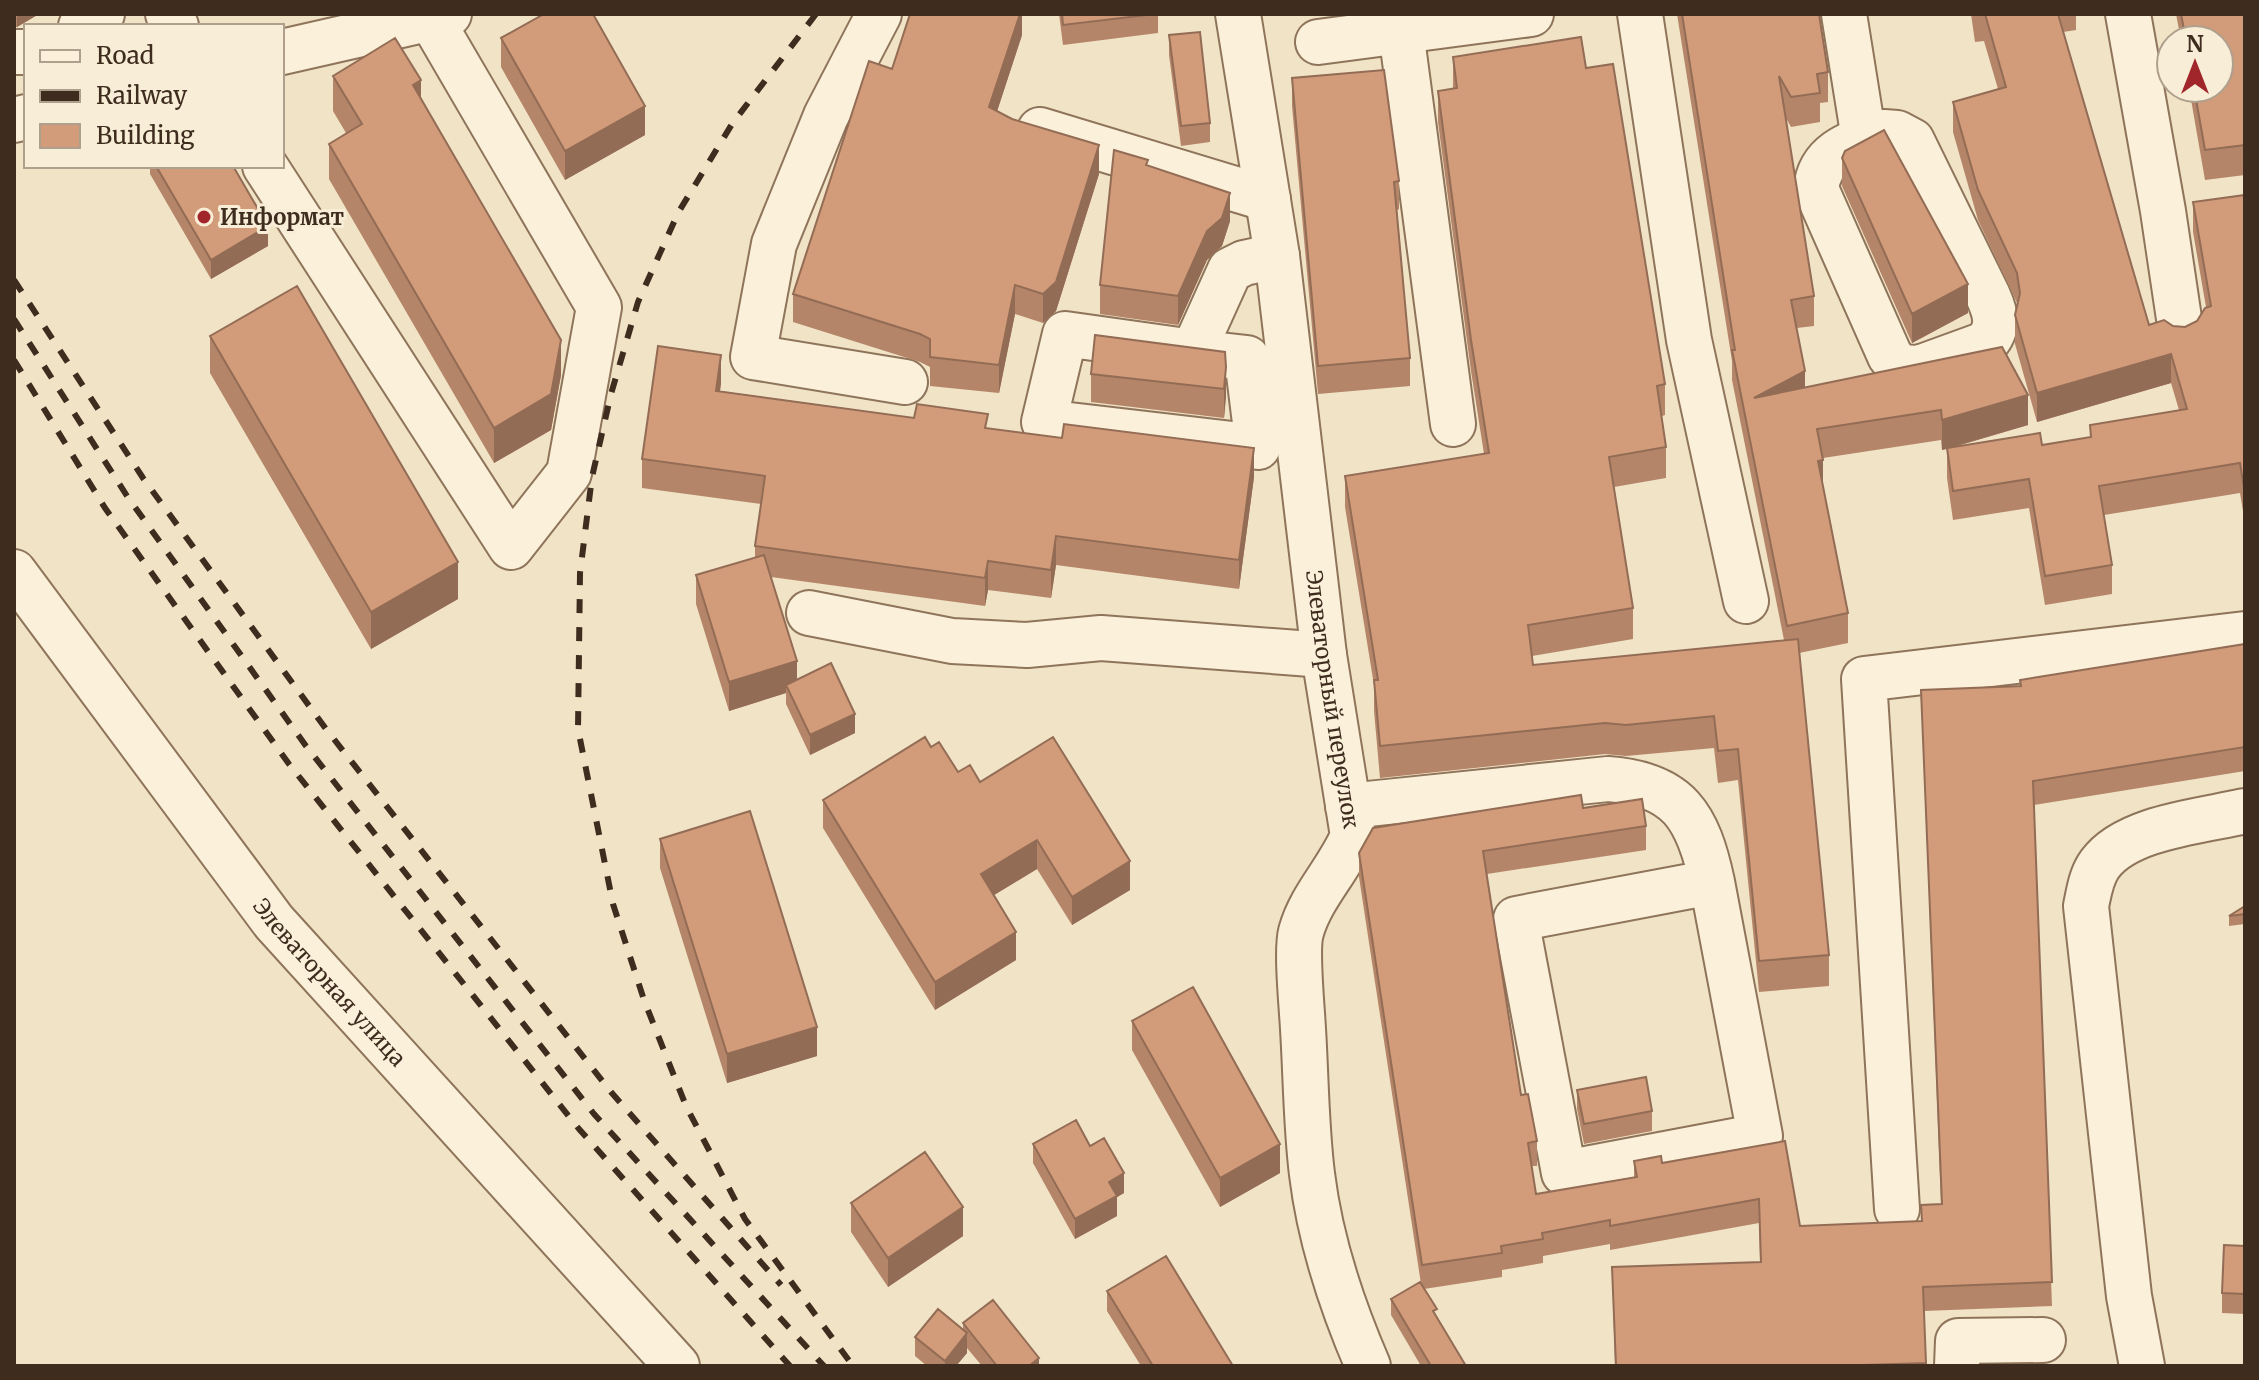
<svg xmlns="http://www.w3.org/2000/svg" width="2259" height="1380" viewBox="0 0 2259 1380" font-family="Merriweather,serif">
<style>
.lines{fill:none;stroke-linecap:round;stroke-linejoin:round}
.minor-casing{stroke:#8e745a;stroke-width:48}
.minor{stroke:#fbf0da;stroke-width:44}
.rail{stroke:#3e2d1f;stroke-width:6;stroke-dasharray:14 14;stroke-linecap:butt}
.wall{fill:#b58569}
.shaded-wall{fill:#936c55}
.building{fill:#d29b7a;stroke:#936c55;stroke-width:2}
.poi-dot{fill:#a1262b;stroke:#f8edd6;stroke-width:3}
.labels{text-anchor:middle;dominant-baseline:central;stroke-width:6;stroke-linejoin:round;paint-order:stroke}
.poi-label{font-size:22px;font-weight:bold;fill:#3e2d1f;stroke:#f8edd6;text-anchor:start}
.street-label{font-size:22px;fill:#3e2d1f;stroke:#f8edd6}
</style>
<rect width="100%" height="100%" fill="#f1e3c6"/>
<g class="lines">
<defs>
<g id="minor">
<path d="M168 14 176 26"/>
<path d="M879 14 826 116 774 244 753 357 905 382"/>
<path id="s1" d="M1238 14 1277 256 1324 655 1353 836C1339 870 1311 896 1301 932 1296 950 1302 1008 1303 1029 1306 1077 1306 1126 1312 1174 1320 1240 1342 1306 1368 1366"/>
<path d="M1640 14 1689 340 1746 601"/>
<path d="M1844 14 1864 139"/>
<path d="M2128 14 2163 211 2181 332"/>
<path d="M81 26 102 14"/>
<path d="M1401 31 1453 424"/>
<path d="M1318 42 1531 14"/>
<path d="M14 52H26"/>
<path d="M282 52 449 14"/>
<path d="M14 120 26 117"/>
<path d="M1040 130 1268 199"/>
<path d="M1884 132 1897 133 1912 141 1988 296C1996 314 2000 328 1985 344L1919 368 1900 367 1890 356 1816 189C1820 151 1852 143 1884 132Z"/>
<path d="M265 166 511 547 569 473 599 307 428 14"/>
<path d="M1193 352 1247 358 1258 447 1044 422 1065 334 1193 352 1230 270 1244 263 1277 256"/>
<path id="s2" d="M14 572 274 922 677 1366"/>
<path d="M809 613 952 641 1027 645 1101 638 1324 655"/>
<path d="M1348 806 1608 779C1679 784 1698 817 1712 882L1760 1136 1564 1173 1516 919 1712 882"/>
<path d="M1897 1209 1864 679 2245 634"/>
<path d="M1957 1366 1958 1341 2043 1340"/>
<path d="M2142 1366 2129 1296 2086 906C2089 892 2091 876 2100 864 2127 827 2202 821 2245 811"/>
</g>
</defs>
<use href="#minor" class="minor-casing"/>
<use href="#minor" class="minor"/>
<path class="rail" d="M816 14 732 124 678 213 638 302 611 394 592 477 580 573 578 729 613 904 644 1000 686 1106 745 1219 853 1366
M14 280 143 478 326 729 611 1092 781 1285
M14 319 127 496 306 746 594 1114 824 1366
M14 360 105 508 289 764 579 1129 790 1366"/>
</g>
<path class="wall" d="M14 14H39L17 27H14Z
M1022 14V35L997 111 1099 174 1056 311 1043 323 1015 314 999 393 930 386V367L920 362 793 322V294L892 69Z
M1059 14H1158V33L1063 45Z
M1677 14H1819L1828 72V102L1820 103V122L1791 127 1786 118 1814 296V326L1797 328 1805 388 2028 425 1951 448 2042 445 2090 438V425L2179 410 2171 383 2037 422 2015 344V315L2017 303 1978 220 1953 132V102L1998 89 1984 41 1975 42 1971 14H2076V30L2063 32 2149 325 2185 327 2197 321 2206 307 2193 232V202L2245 195V523L2240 493 2104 515 2112 565V594L2045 605 2029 508 1953 520 1947 478V449L1942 450 1941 440 1823 458V489L1848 613V643L1799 653 1829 955V986L1759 992 1738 780 1718 783 1714 748 1626 756 1605 754 1380 778 1374 711V685L1345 507V476L1484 454 1471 371 1438 122V91L1453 89V57L1586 68 1665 384V415L1662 416 1666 447V478L1614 487 1633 608V639L1532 656 1533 665 1784 640 1732 380V361Z
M2176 14H2245V175L2205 180 2189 88H2219V40H2181Z
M1169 35 1210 123V142L1181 146 1169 55Z
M501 38 645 135 565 180 501 67Z
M333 76 421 99 561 375 551 430 494 463 329 179V144L346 133 333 111Z
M1292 78 1399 181V209L1397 210 1410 358V386L1318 394 1292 106Z
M1842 158 1968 313 1912 343 1842 186Z
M150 166H233L268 246 211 279 150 174Z
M1148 166 1230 221 1222 246 1207 260 1178 325 1100 314V285Z
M210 336 458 599 371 649 210 373Z
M1225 352 1226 396 1224 418 1091 402V374Z
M721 383 720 391 988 428 1254 477 1239 589 1056 565 1051 598 988 590 985 606 771 577 797 680 855 733 810 755 786 704V693L729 711 696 604V575L755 558V546L761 504 642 488V459Z
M2245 644V771L2034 805 2052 1306 1924 1311 1926 1366H1615L1612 1267 1760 1262 1759 1223 1610 1250V1244L1543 1256V1263L1502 1270V1277L1424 1289 1437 1317 1466 1366H1421L1391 1315V1299L1421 1284 1359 877V853L1583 808 1646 826V850L1487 874 1521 1095 1537 1141V1166H1532L1536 1194 1634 1177V1161L1662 1163 1785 1141 1800 1226 1921 1221V1205L1941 1204 1921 690 2020 686V680Z
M931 747 958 772 980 782 1130 890 1072 925 1037 869 994 895 1016 960 935 1010 823 828V800Z
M660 839 817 1056 727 1083 660 868Z
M2245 906V924L2229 926V916Z
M1132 1021 1280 1173 1220 1207 1132 1050Z
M1577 1090 1652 1111V1131L1584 1144 1577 1109Z
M1033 1144 1090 1146 1124 1193 1117 1197V1216L1075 1239 1033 1163Z
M851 1203 963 1236 888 1287 851 1232Z
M2245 1246V1314L2222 1313V1293Z
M1107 1291 1233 1366H1141L1107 1311Z
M963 1323 1039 1366H982L967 1348V1353L956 1366H927L915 1356V1337L963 1330Z"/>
<path class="shaded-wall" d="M17 14H39L17 27Z
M1020 14H1022V35L989 136V107Z
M421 80V116L413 85Z
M645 106V135L565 180V151Z
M1099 145V174L1056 311 1043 323V294Z
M1230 193V221L1222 246 1207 260 1178 325V296L1207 231Z
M268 226V246L211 279V260Z
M1968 284V313L1912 343V314Z
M1015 285V314L999 393V365Z
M561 340V375L551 430 494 463V428Z
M2171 354V383L2037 422V393Z
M721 355V383L716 419V391Z
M1226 367V396L1224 418V389Z
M1805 371V400L1754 398Z
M2028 395V425L1942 450V420Z
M1254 448V477L1239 589V560Z
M1823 460V490L1818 461Z
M1056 536V565L1051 598V570Z
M988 561V590L985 606V578Z
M458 562V599L371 649V612Z
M797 661V690L786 685V693L729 711V682Z
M855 714V733L810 755V735Z
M1037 840V869L981 903V874Z
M1130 861V890L1072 925V897Z
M1016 932V960L935 1010V982Z
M817 1027V1056L727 1083V1054Z
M1280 1144V1173L1220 1207V1178Z
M1124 1173V1193L1117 1197V1216L1075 1239V1219L1109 1182Z
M963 1207V1236L888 1287V1258Z
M967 1333V1353L956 1366H945V1361Z
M1039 1358V1366H1029Z"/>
<path class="building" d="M544 14H593L645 106 565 151 501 38Z
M910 14H1020L989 107 1012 119 1099 145 1056 282 1043 294 1015 285 999 365 930 357V339L920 334 793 294 869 61 892 69Z
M1062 14H1155L1063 25Z
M1682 14H1819L1828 72 1817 74 1820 93 1791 97 1779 76 1814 296 1791 300 1805 371 1754 398 2002 347 2028 395 1942 420 1941 410 1817 429 1823 460 1818 461 1848 613 1787 626 1732 350H1735Z
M1985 14H2058L2149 325 2164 320 2173 326 2185 327 2197 321 2205 308 2211 306 2193 202 2245 195V494L2240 463 2099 486 2112 565 2045 576 2029 479 1953 491 1947 448 2040 433 2042 445 2091 437 2090 425 2187 409 2171 354 2037 393 2015 315 2020 293 2017 273 1978 190 1953 102 2006 87Z
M2181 14H2245V145L2205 150 2194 88H2219V40H2186Z
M1200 32 1210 123 1181 126 1169 35Z
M1581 37 1586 68 1613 64 1665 384 1657 386 1666 447 1609 457 1633 608 1528 625 1533 665 1798 639 1829 955 1759 961 1738 749 1718 751 1714 716 1626 725 1605 723 1380 746 1374 680H1378L1345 476 1489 453 1471 340 1438 91 1457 88 1453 57Z
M395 38 421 80 413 85 561 340 551 394 494 428 329 144 362 124 333 76Z
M1384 70 1399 181 1394 182 1410 358 1318 366 1292 78Z
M1884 130 1968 284 1912 314 1842 158 1845 151Z
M1114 150 1148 160 1146 165 1230 193 1222 218 1207 231 1178 296 1100 285Z
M156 166H233L268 226 211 260Z
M297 286 458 562 371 612 210 336Z
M1095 335 1225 352 1226 367 1224 389 1091 374Z
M658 346 721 355 716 391 914 418 917 404 988 414 985 428 1062 438 1064 424 1254 448 1239 560 1056 536 1051 570 988 561 985 578 755 546 765 476 642 459Z
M764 555 797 661 729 682 696 575Z
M2245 644V747L2033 781 2052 1282 1923 1287 1926 1363 1833 1366H1616L1612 1267 1761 1262 1759 1199 1610 1226V1220L1542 1233 1543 1239 1501 1246 1502 1253 1422 1265 1359 853 1373 828 1581 795 1583 808 1642 799 1646 826 1483 851 1521 1095 1528 1094 1537 1141 1528 1143 1536 1194 1637 1177 1634 1161 1661 1156 1662 1163 1785 1141 1800 1226 1922 1221 1921 1205 1942 1204 1921 690 2021 686 2020 680Z
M831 663 855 714 810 735 786 685Z
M925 737 931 747 939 742 958 772 970 765 980 782 1053 737 1130 861 1072 897 1037 840 981 874 1016 932 935 982 823 800Z
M750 811 817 1027 727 1054 660 839Z
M2245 906V914L2229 916Z
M1193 987 1280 1144 1220 1178 1132 1021Z
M1646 1077 1652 1111 1584 1124 1577 1090Z
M1076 1120 1090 1146 1104 1138 1124 1173 1109 1182 1117 1196 1075 1219 1033 1144Z
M925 1152 963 1207 888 1258 851 1203Z
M2224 1245 2245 1246V1294L2222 1293Z
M1166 1256 1233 1366H1153L1107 1291Z
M1420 1282 1437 1309 1433 1311 1466 1366H1431L1391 1299Z
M993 1300 1039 1358 1029 1366H997L963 1323Z
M938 1309 967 1333 945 1361 915 1337Z"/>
<circle class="poi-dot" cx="204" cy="217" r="8"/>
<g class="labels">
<g class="poi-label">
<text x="220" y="217">Информат</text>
</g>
<g class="street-label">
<text stroke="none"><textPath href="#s1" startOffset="692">Элеваторный переулок</textPath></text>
<text stroke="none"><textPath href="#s2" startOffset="518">Элеваторная улица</textPath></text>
</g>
</g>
<rect width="2259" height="1380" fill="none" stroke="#3e2d1f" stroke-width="32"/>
<rect x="24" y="24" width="260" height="144" fill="#f8edd6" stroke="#aea08d" stroke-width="2"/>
<rect x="40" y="50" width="40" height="12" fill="#fbf0da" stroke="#aea08d" stroke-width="2"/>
<text x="96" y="64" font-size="24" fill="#3e2d1f">Road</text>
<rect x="40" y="90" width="40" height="12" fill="#3e2d1f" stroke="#aea08d" stroke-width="2"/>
<text x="96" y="104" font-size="24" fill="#3e2d1f">Railway</text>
<rect x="40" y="124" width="40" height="24" fill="#d29b7a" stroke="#aea08d" stroke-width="2"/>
<text x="96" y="144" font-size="24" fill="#3e2d1f">Building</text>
<g transform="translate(2195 64)"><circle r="38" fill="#f8edd6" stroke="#aea08d" stroke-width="2"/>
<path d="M0-6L14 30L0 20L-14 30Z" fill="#a1262b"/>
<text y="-12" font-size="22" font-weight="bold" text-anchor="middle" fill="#3e2d1f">N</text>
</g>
</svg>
